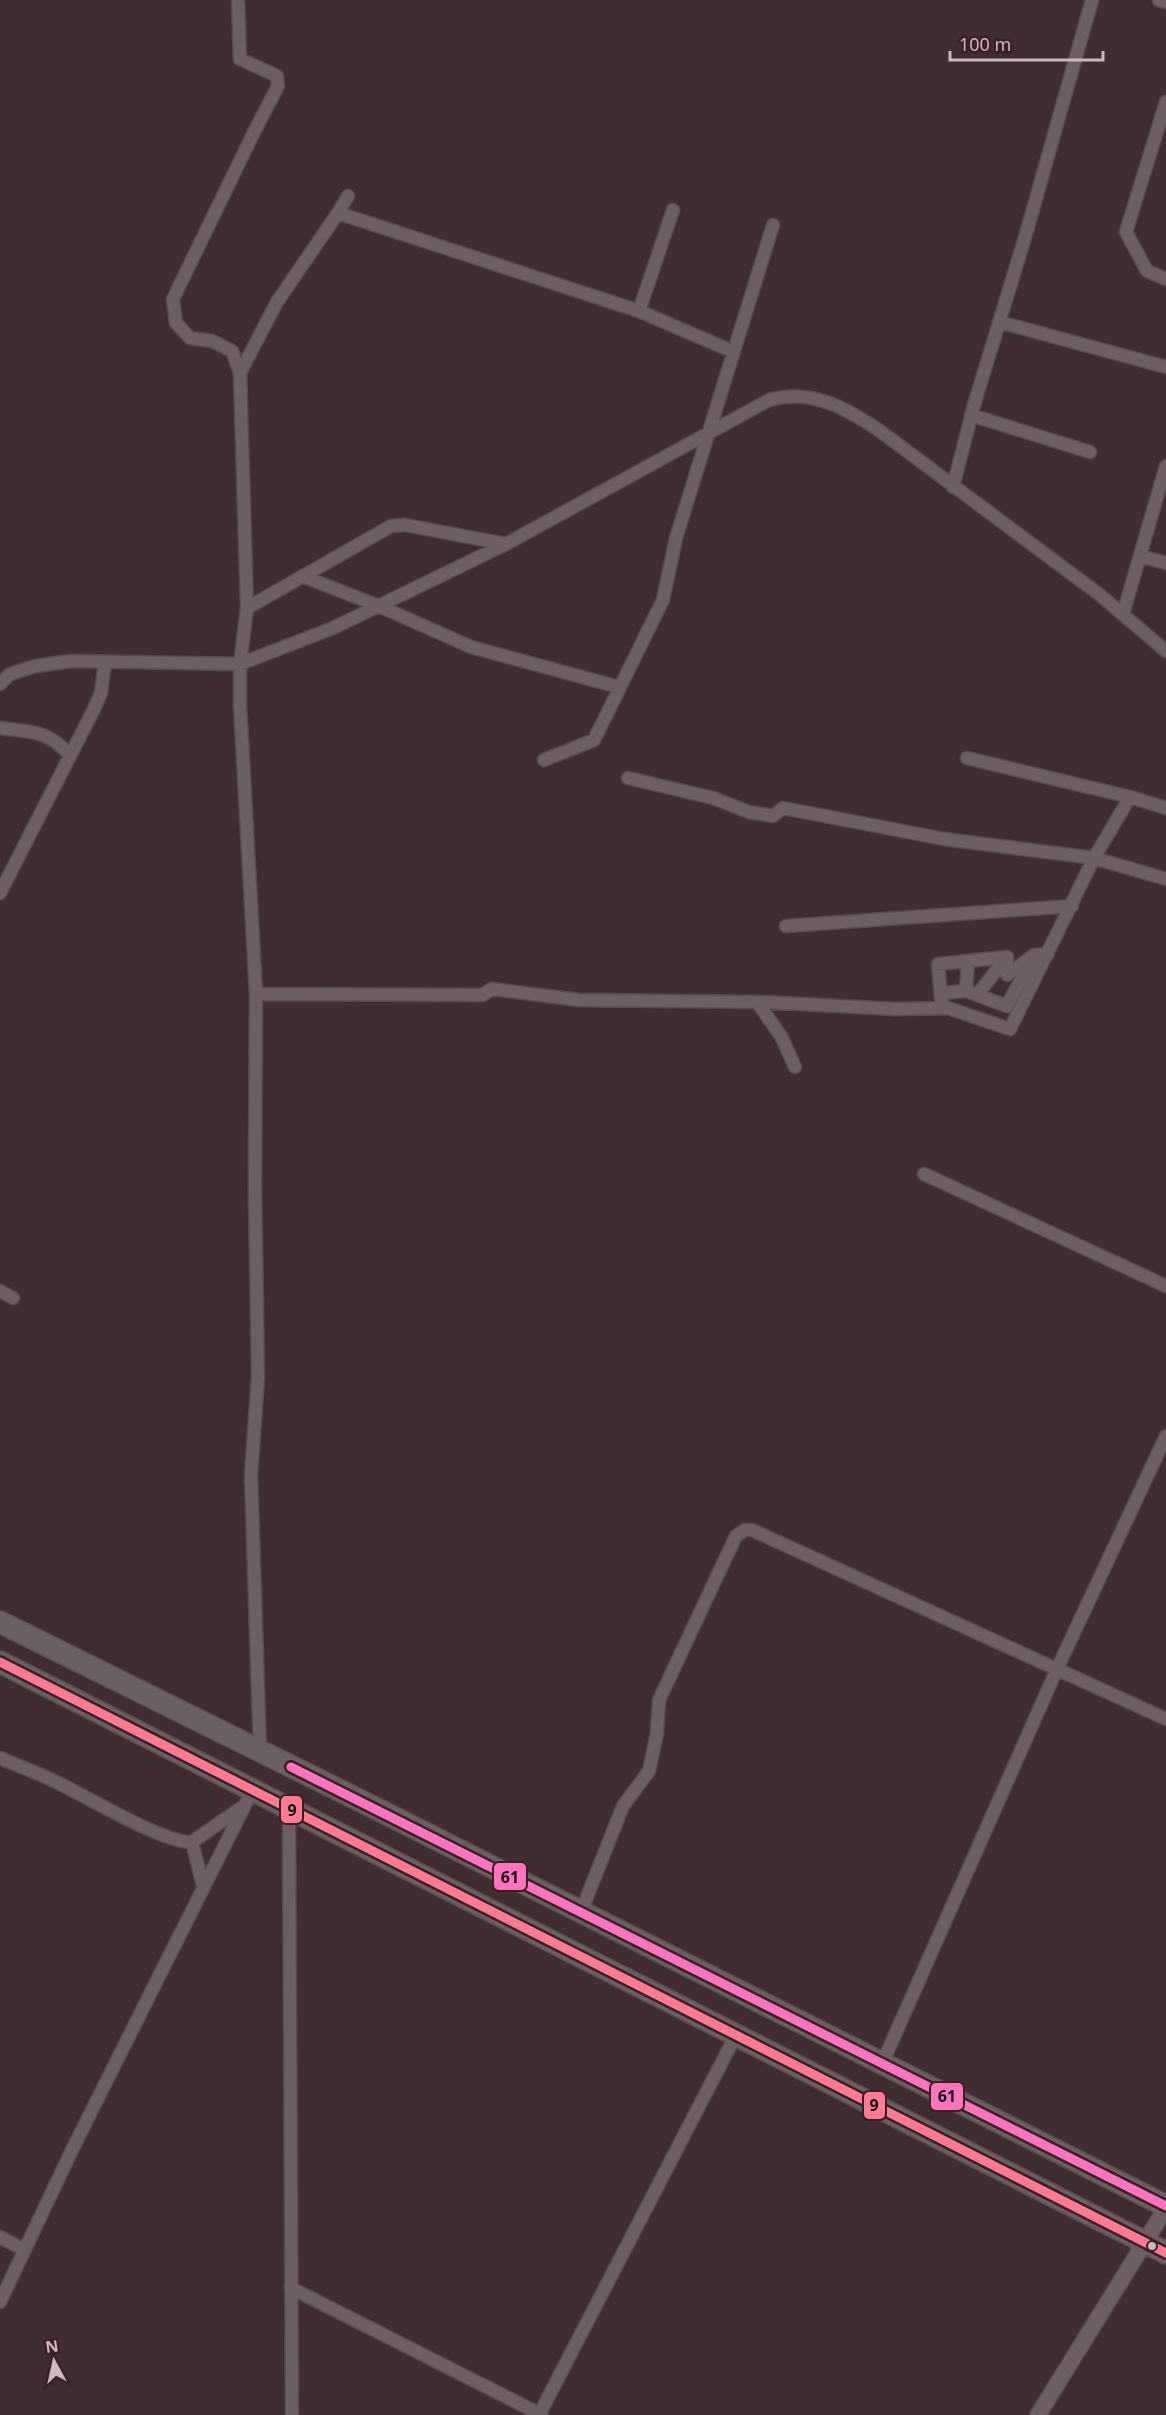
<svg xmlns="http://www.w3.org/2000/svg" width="1166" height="2415" viewBox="0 0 1166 2415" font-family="'Noto Sans',sans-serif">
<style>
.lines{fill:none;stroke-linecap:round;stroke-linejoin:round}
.minor-casing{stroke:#574a4d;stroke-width:15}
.tertiary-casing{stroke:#574a4d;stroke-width:18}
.trunk-casing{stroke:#5a4a4e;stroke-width:24}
.minor{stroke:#6c5e62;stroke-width:12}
.tertiary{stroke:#6c5e62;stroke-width:15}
.trunk{stroke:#6a6062;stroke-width:21}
.bus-1-casing{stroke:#3c1e26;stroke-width:14}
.bus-2-casing{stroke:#3c1e26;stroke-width:14}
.bus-1{stroke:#fc73be;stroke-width:9}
.bus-2{stroke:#fe7a93;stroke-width:9}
.bus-dot{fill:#cfb8bd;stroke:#3c1e26;stroke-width:2}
.line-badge{stroke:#3c1e26;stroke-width:2}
.pale-badge-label{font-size:16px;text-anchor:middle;font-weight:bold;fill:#111}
</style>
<rect width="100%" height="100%" fill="#3f2d32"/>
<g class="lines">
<defs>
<path id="minor" d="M238 0 240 59 277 76 278 86 255 130 173 299 176 323 190 338 212 341 232 351 240 373 247 608 240 664V705L256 994 255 1190 258 1377 251 1475 260 1752
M1159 0 1166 2
M1166 102 1126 232 1147 271 1166 279
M338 213 348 196
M639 311 673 210
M999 322 1166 367
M240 373 277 302 338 213 639 311 734 352
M971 415 1090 452
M953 487 974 405 1026 234 1092 0
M1140 556 1166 563
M302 576 379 606 471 647 619 687
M247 608 391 526 405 525 506 544 769 400C811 388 846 408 880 431L1100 595 1166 651
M1123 614 1166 466
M0 684 9 675 19 671 36 666 71 661 240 664 333 628 506 544
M0 728C30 732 50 730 70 756
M967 758 1130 797 1166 808
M544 760 594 740 663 600 676 538 773 225
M628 778 713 798 749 812 773 816 783 808 944 839 1094 858 1166 879
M0 893 93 711 101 693 105 662
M786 926 1072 906
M966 991 1007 1006 1032 958
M941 993 966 991 968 961
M256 994 482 995 492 989 579 1000 762 1002 895 1009 948 1008 1010 1029 1094 858 1130 797
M977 995 1007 957
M757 1002 781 1036 795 1067
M942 1008 938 964 1007 957V975L1034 955 1048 954
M924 1174 1166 1286
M0 1291 13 1298
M0 1758C21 1767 44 1775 64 1786 91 1799 166 1844 192 1842L241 1808
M289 1808 292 2415
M192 1842 203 1886
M581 1912 623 1806 649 1771 657 1733 659 1700 736 1536 745 1530H752L1166 1719
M882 2064 1057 1669 1166 1436
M0 2237 25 2250
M291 2288 542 2415
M0 2302 72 2150 253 1789
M539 2415 736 2035"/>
<path id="tertiary" d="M1038 2415 1166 2208"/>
<path id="trunk" d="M0 1622 361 1801 1166 2206
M0 1662 1166 2253"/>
</defs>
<use href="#minor" class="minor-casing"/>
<use href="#tertiary" class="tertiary-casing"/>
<use href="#trunk" class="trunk-casing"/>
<use href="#minor" class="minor"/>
<use href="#tertiary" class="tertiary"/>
<use href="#trunk" class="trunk"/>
<defs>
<path id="bus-1" d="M291 1767 1166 2206"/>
<path id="bus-2" d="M0 1662 1166 2253"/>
</defs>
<use href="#bus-1" class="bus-1-casing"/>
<use href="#bus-2" class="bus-2-casing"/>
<use href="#bus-1" class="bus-1"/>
<use href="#bus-2" class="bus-2"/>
</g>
<circle class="bus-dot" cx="1152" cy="2246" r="5"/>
<g class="line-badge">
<rect x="280" y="1795" width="23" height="29" rx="6" fill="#fe7a93"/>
<rect x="493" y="1862" width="34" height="29" rx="6" fill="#fc73be"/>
<rect x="930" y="2082" width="34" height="29" rx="6" fill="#fc73be"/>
<rect x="863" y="2091" width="23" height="29" rx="6" fill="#fe7a93"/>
</g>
<g class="pale-badge-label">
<text x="292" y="1816">9</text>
<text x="510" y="1883">61</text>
<text x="947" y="2102">61</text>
<text x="874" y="2111">9</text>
</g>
<g transform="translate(54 2361) rotate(352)" stroke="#3c1e26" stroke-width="4.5" paint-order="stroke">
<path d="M0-4.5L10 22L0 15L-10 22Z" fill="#cfb8bd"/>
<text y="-9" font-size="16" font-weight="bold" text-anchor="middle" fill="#cfb8bd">N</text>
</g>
<path d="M950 51v9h153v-9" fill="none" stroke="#cfb8bd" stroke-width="3"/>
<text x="959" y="51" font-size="18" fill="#cfb8bd" stroke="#3c1e26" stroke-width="4.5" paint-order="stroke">100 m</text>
</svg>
